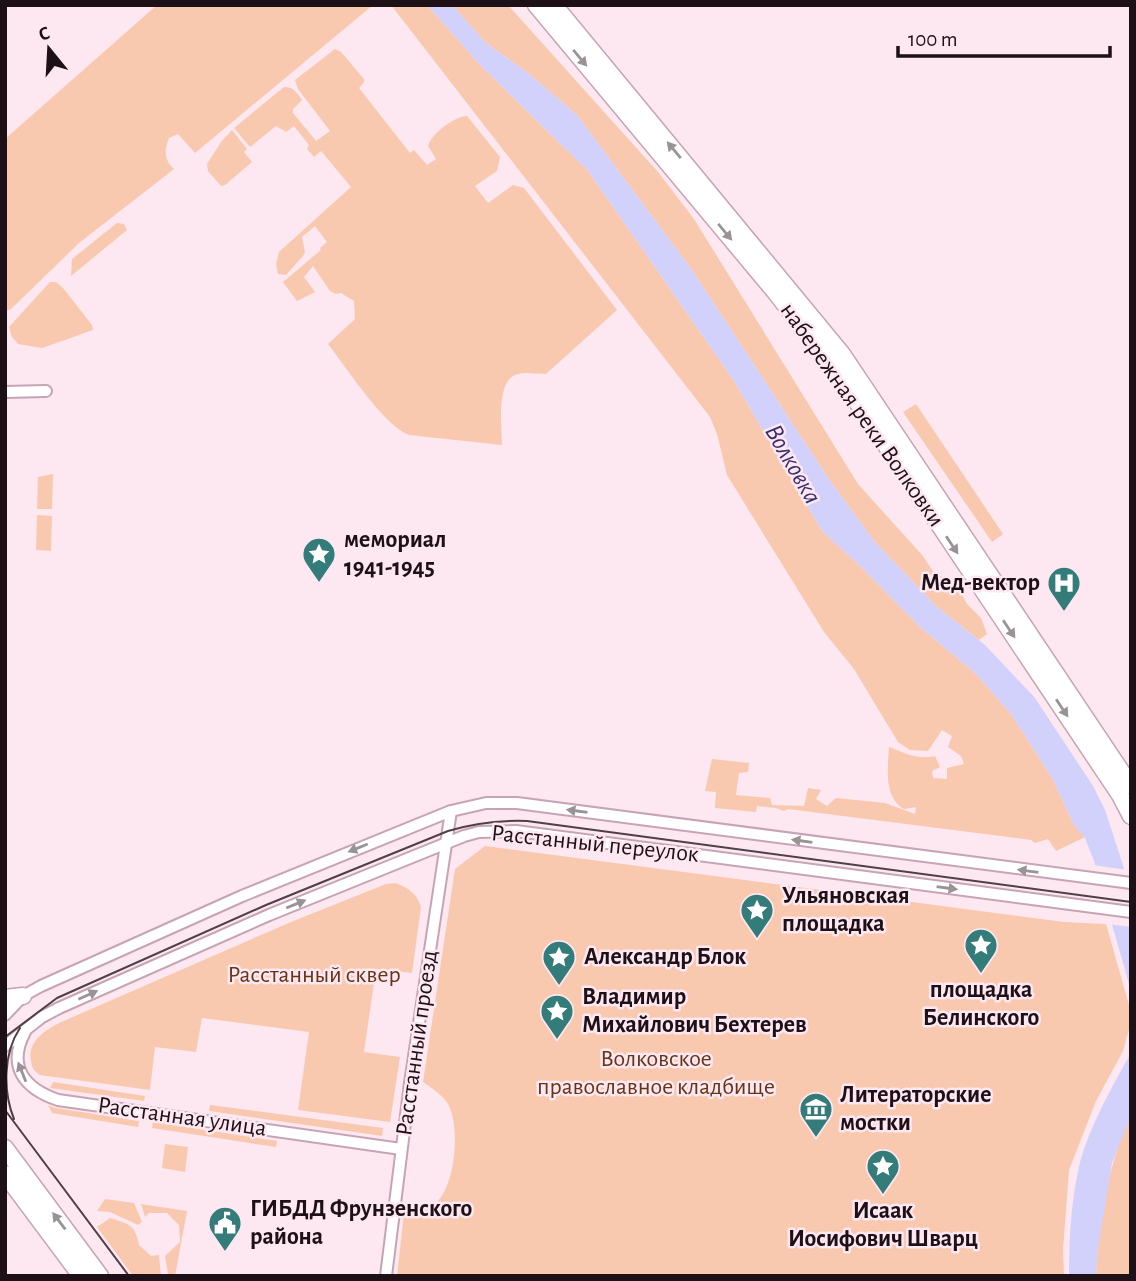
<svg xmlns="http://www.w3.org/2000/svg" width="1136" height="1281" viewBox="0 0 1136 1281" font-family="'Alegreya Sans',sans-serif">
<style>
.green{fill:#f8c9ae}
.water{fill:#d2d1fb}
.pier{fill:#fde7f1}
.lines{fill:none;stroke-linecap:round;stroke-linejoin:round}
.street-casing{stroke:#c7a4b4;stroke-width:14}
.secondary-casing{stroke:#c7a4b4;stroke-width:19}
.street{stroke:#fff;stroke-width:10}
.secondary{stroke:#fff;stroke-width:16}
.tram{stroke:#4f4047;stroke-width:2}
.oneway{fill:#999396}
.labels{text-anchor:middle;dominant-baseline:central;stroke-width:5;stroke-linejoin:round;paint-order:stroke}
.street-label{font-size:24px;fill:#1d1016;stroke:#fde7f1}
.poi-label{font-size:24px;font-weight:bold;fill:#1d1016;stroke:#fde7f1;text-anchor:start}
.park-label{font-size:24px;fill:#653515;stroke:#fde7f1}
.water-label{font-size:26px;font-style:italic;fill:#382e6c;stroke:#fde7f1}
</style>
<rect width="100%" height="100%" fill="#fde7f1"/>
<path class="green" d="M157 5H373L195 153 178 134 169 138C164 150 164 160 174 169L79 243 11 309 5 311V139Z
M391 5H427L480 65 588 171 734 381 822 531 859 565 920 627 975 673 1011 714 1052 778 1074 825 1085 837 1056 851 1048 839 1035 843 1031 840 788 809 784 811 776 808 757 806 756 812 715 808 716 792 705 791 712 759 749 763 748 772 739 773 736 795 770 798 772 805 804 806 808 788 821 790 816 799 827 806 836 798 885 803 915 814 916 807 904 809C883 797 888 768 889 747 905 753 917 760 935 756L940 767 932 771 933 778 947 779V768L964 764 961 756 948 747 952 736 942 730 928 751 910 750 898 742 854 669 824 632 727 475 717 434 710 417Z
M452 5H508L658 172 694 219 858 484 923 556 934 573 956 583 967 604 981 618 987 634 979 640 937 607 874 541 828 478 692 270 577 115 528 73 486 43Z
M335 49 341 52 364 79V82L359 88 410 153 414 150 427 165 436 159 428 146C431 134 455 116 467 116L500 157 497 171 475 186 488 203 513 185 524 188 617 310 546 374C537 374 526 372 518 374 495 379 502 427 502 445L409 435C383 425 347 368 328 344L355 319 354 301 341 293 336 294 330 291 313 266 304 277 315 292 297 301 283 282 321 250 320 248 327 242 315 226 302 237 305 252 303 256 286 275 278 274 276 264 279 252 351 187 321 151 314 157 307 149 309 145 294 126 286 132 276 126 250 147 234 128 284 87C294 87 297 93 302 100L293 109V113L316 141 330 131 298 89 295 80Z
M232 130 247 149 244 152 252 162 225 185 221 186 208 171 207 164 221 142Z
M117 223 124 224 127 230 71 276 72 259Z
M50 282H56L63 288 92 325 93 330 42 348 18 344 12 337 9 327Z
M916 404 1003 534 992 542 903 412Z
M53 474 52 509H37L38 477Z
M37 515 52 516 51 551 36 550Z
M485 846 1064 922 1106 924 1129 1005 1130 1026 1123 1051 1096 1101 1069 1170 1063 1250 1064 1276H397L404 1213C413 1213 423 1212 431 1207 456 1192 461 1127 448 1104 442 1094 431 1088 423 1082L455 869Z
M396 883C408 888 417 893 421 907L412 973 376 969 364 1052 400 1057 390 1122 298 1110 309 1032 202 1018 196 1052 155 1047 150 1090 40 1075C34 1071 32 1068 31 1061 27 1042 44 1031 59 1023L291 922 386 884Z
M53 1082 145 1096 144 1101 50 1088Z
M48 1105 56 1108 139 1121 138 1127 52 1113Z
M210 1105 383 1128 382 1136 209 1111Z
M1131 1116V1276H1096C1099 1222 1107 1165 1131 1116Z
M153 1122 277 1141 276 1147 152 1128Z
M165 1144 188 1147 185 1172 162 1168Z
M105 1199 134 1203 142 1222 138 1225 110 1212 97 1211Z
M141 1204 187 1211 175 1276 168 1274 165 1256 180 1242 179 1225 167 1213H149L145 1217Z
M110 1218C129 1224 135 1224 139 1245L151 1256 159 1255 161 1276H133L97 1227Z"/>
<path class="water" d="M427 5H452L486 43 528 73 577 115 692 270 828 478 874 541 937 607 985 645 1035 698 1093 786 1105 810 1121 859 1131 893V991L1094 861 1085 838 1074 825 1052 778 1011 714 975 673 920 627 859 565 822 531 734 381 588 171 480 65Z
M1131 1053V1116L1112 1163 1098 1249 1096 1276H1069C1069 1240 1071 1202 1079 1167 1087 1131 1113 1085 1131 1053Z"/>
<path class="pier" d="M1092 865 1128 870 1131 881V927L1108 924Z"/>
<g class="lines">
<defs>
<path id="street" d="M5 392 46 391
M5 1015 23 996 41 986 242 896 451 811 486 803H517L1131 883
M25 1032C6 1068 26 1089 58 1100L401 1149
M5 1046 42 1017 59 1008 269 915 464 836 479 832 516 831 1131 912
M386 1276 410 1083 451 811"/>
<path id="secondary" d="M536 5 776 293 833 366 1120 795 1131 816
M554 5 842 354 1131 786
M5 998 23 996
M5 1148 100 1276
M5 1174 81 1276"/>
</defs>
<use href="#street" class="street-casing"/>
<use href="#secondary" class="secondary-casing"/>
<use href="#street" class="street"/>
<use href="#secondary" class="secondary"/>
<path class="tram" d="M5 1037 57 998 266 905 448 831C475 823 499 820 527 821L1131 902
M5 1110 129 1276
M14 1119C3 1092 3 1053 20 1028"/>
</g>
<defs><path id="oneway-solid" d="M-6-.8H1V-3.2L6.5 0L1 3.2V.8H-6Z" transform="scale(1.75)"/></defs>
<g class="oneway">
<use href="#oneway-solid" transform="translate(580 58) rotate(50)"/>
<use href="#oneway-solid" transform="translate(674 150) rotate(-130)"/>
<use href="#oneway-solid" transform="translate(725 232) rotate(50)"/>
<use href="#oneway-solid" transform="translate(952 545) rotate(56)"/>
<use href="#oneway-solid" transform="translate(1009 629) rotate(56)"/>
<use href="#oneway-solid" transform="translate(1062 708) rotate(56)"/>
<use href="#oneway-solid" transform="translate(577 811) rotate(-172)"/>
<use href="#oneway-solid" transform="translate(802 841) rotate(-172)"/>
<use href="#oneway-solid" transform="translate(358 848) rotate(158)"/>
<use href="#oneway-solid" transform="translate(1028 871) rotate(-173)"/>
<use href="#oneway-solid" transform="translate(947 888) rotate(8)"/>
<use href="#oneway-solid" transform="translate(296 904) rotate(-22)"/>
<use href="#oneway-solid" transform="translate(88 995) rotate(-24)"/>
<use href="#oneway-solid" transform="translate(22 1072) rotate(-112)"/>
<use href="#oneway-solid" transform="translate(59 1221) rotate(-127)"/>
</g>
<defs>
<symbol id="sight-pin" viewBox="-11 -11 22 30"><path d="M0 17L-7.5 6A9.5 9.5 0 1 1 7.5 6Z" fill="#337c7a" stroke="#fde7f1"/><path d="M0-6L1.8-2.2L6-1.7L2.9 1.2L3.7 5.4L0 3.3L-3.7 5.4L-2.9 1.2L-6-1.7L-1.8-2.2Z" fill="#fff"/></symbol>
<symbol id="hospital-pin" viewBox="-11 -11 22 30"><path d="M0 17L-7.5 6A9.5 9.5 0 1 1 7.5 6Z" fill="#337c7a" stroke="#fde7f1"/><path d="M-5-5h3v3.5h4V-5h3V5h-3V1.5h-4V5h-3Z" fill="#fff"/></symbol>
<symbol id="museum-pin" viewBox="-11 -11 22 30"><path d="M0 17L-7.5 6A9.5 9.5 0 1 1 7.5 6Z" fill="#337c7a" stroke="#fde7f1"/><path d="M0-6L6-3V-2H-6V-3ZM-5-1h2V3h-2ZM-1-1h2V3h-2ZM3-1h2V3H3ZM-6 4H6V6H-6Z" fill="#fff"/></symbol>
<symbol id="civic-pin" viewBox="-11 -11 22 30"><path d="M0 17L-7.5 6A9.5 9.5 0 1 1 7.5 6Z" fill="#337c7a" stroke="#fde7f1"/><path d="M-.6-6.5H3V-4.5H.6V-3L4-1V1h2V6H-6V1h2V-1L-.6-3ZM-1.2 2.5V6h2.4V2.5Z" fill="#fff"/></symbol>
</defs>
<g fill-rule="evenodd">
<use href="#sight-pin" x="300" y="535" width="38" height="52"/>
<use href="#hospital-pin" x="1045" y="564" width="38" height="52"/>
<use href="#sight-pin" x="738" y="891" width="38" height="52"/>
<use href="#sight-pin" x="962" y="926" width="38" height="52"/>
<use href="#sight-pin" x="540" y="938" width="38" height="52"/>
<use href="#sight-pin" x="538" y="992" width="38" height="52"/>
<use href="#museum-pin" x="797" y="1090" width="38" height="52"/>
<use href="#sight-pin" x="864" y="1147" width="38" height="52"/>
<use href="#civic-pin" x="206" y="1204" width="38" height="52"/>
</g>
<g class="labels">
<g class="street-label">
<text transform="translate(862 415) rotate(55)">набережная реки Волковки</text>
<text transform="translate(595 844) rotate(6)">Расстанный переулок</text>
<text transform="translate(417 1043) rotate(-82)">Расстанный проезд</text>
<text transform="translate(182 1117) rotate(8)">Расстанная улица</text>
</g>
<g class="poi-label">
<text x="344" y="540">мемориал<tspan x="344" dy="28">1941-1945</tspan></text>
<text x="1040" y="583" text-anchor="end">Мед-вектор</text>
<text x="782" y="896">Ульяновская<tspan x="782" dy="28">площадка</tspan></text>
<text x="584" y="957">Александр Блок</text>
<text x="981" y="990" text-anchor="middle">площадка<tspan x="981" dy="28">Белинского</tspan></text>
<text x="582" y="997">Владимир<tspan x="582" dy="28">Михайлович Бехтерев</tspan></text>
<text x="840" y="1095">Литераторские<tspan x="840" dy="28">мостки</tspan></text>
<text x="250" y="1209">ГИБДД Фрунзенского<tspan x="250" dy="28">района</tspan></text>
<text x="883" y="1211" text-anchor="middle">Исаак<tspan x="883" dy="28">Иосифович Шварц</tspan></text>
</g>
<g class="park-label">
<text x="314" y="975">Расстанный сквер</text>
<text x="656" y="1059">Волковское<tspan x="656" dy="28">православное кладбище</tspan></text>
</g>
<g class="water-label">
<text transform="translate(793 464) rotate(60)">Волковка</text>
</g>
</g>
<rect width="1136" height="1281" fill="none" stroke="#1d1016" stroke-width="14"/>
<g transform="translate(49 49) rotate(342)" stroke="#fde7f1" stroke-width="5" paint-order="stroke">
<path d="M0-5L12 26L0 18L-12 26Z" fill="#1d1016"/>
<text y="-10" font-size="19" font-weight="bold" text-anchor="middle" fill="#1d1016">С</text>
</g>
<path d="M898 46v10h212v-10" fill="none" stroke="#1d1016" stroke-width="3.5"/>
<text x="908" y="46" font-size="21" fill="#1d1016" stroke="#fde7f1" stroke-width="5" paint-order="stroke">100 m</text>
</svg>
